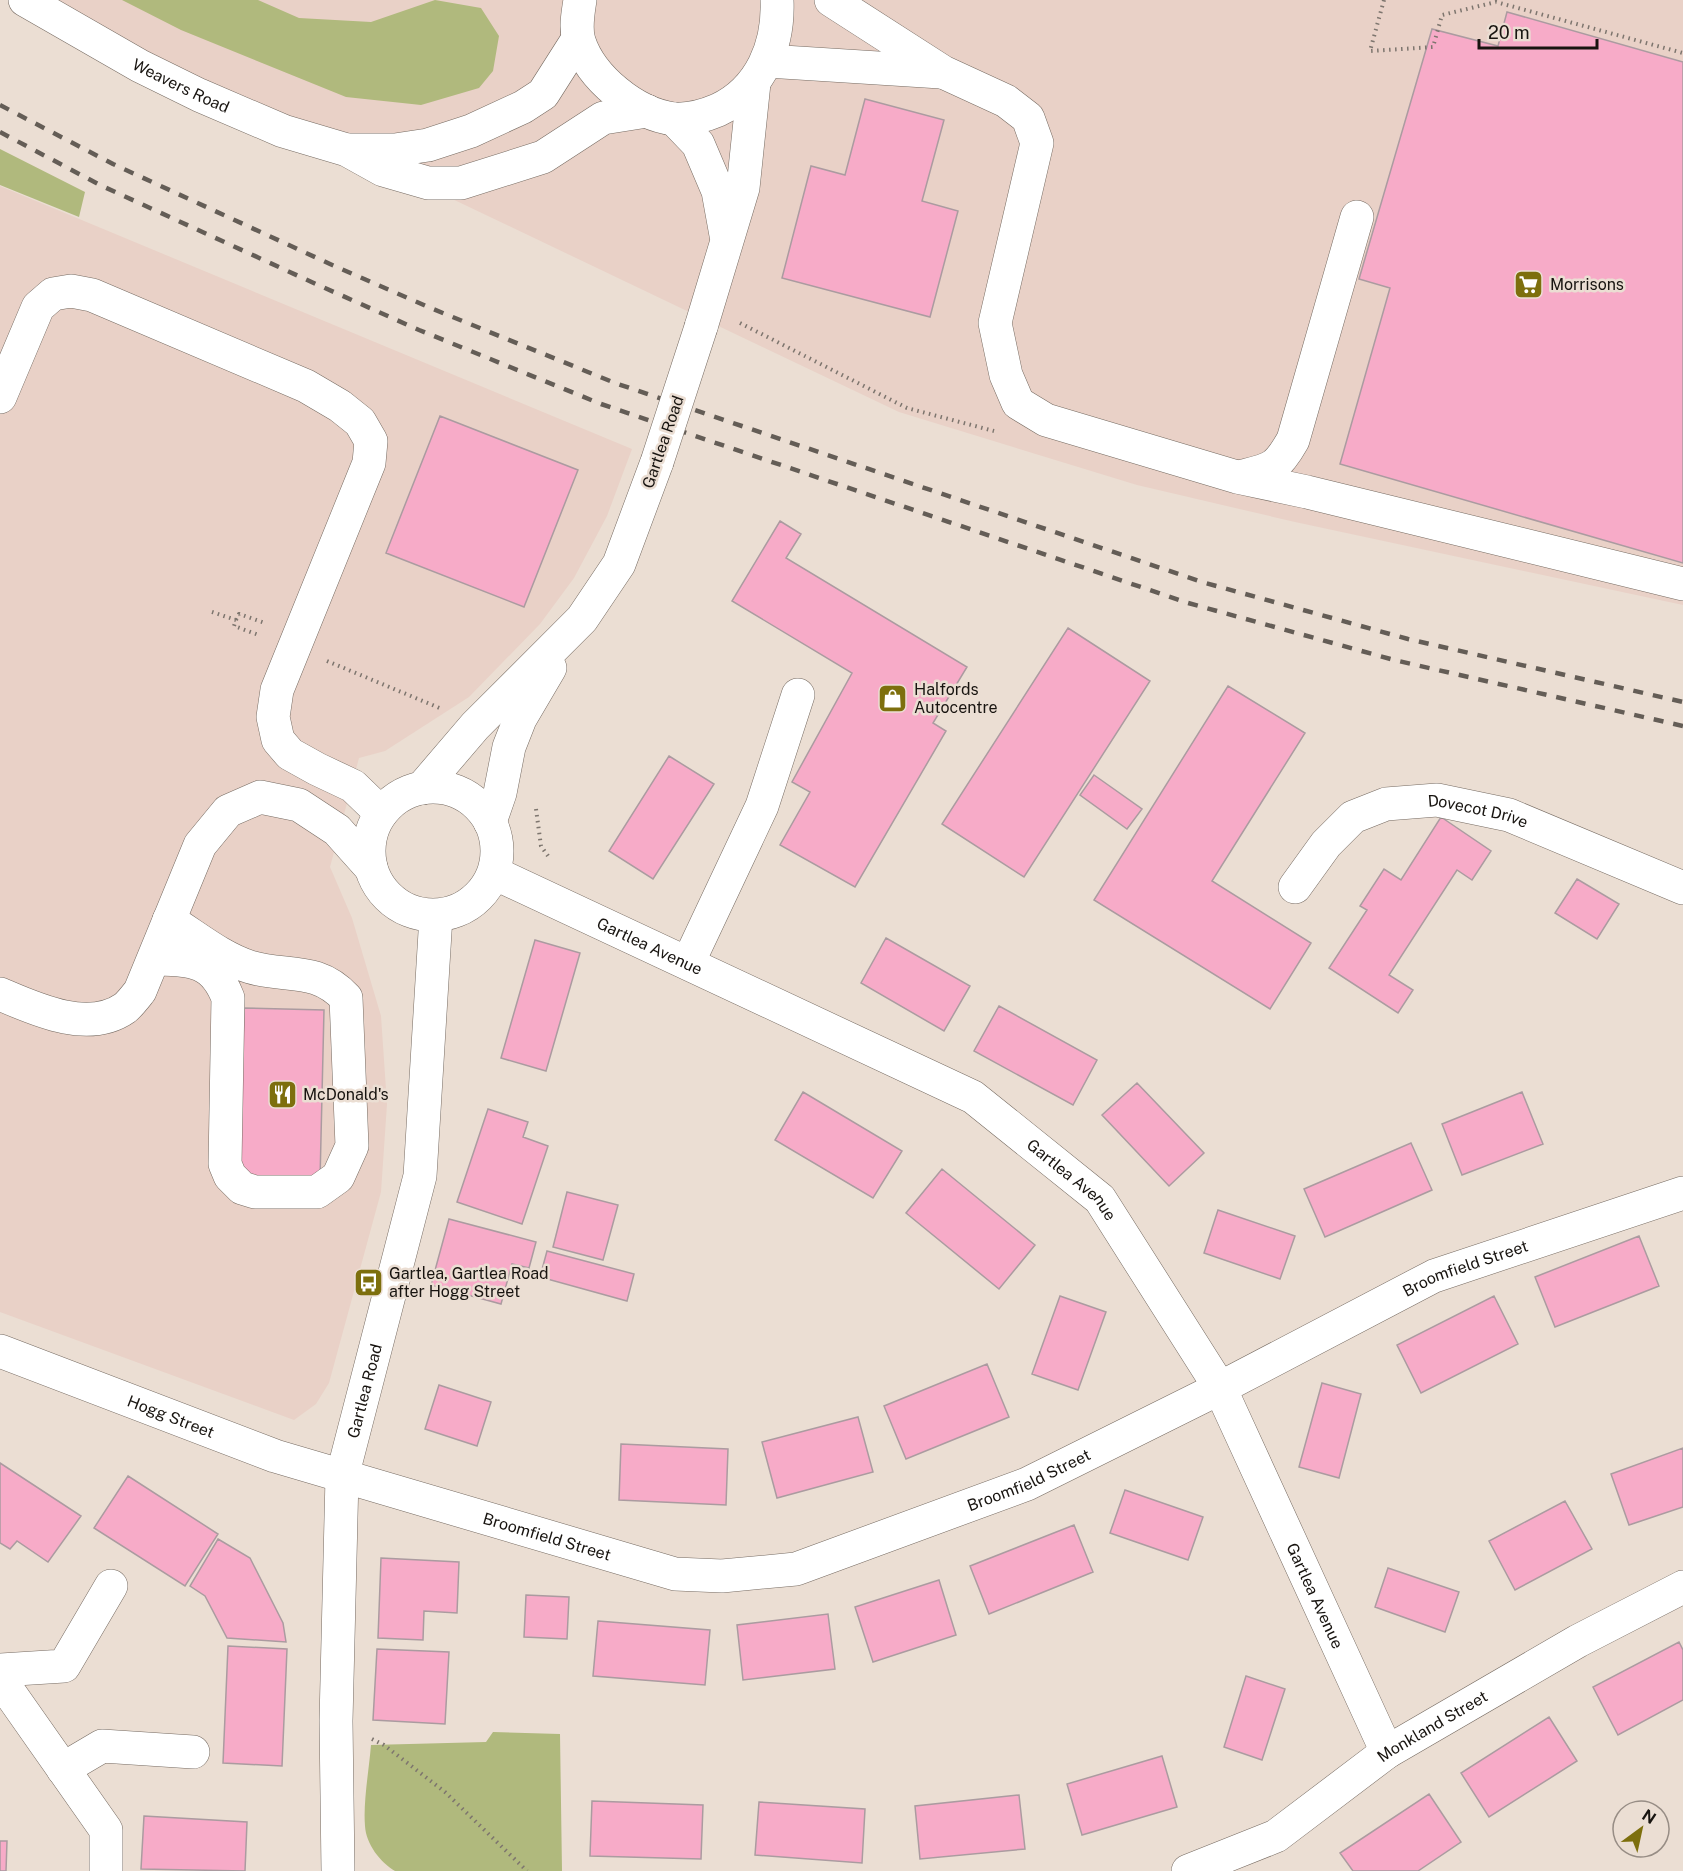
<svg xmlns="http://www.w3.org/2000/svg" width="1683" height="1871" viewBox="0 0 1683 1871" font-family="'Public Sans',sans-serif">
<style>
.commercial{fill:#e9d1c7}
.green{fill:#b0b97d}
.building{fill:#f7abc8;stroke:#ab9ba0;stroke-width:1.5}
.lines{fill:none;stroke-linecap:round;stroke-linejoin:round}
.minor-casing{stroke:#766b62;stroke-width:34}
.major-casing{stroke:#766b62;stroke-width:34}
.path{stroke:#7d756e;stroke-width:4;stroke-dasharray:1.5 4.5;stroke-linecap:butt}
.minor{stroke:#fff;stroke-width:33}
.major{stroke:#fff;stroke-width:33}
.rail{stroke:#645d56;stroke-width:4.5;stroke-dasharray:10 10;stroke-linecap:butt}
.minor-bridge-casing{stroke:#766b62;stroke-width:34;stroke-linecap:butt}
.minor-bridge{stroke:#fff;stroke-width:33}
.labels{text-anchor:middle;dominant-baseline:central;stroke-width:5;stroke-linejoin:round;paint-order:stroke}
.street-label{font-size:16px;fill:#181410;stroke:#ebded3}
.poi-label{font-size:16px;fill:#181410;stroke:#ebded3;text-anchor:start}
</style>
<rect width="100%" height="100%" fill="#ebded3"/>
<path class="commercial" d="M35 0H1683V605L1295 522 1137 485 899 412Z
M0 186 632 449 607 516 574 578 540 624 469 697 385 751 359 758 330 867 352 918 381 1016 387 1104 381 1192 329 1383 316 1404 294 1420 0 1312Z"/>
<path class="green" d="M122 0H258L299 18 371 22 435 0 481 8 499 36 493 71 479 88 421 105 346 97 181 30Z
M0 149 85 192 79 217 0 185Z
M493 1732 560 1734 562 1871H395C380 1862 366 1844 365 1826 363 1802 369 1770 371 1745L486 1742Z"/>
<path class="building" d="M1507 12 1683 62V563L1340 464 1390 288 1359 279 1432 29 1498 46Z
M865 99 944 120 922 201 958 211 930 317 782 278 811 166 845 175Z
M440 416 578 470 524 607 386 553Z
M780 521 801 534 786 558 967 667 933 723 946 731 855 887 780 845 810 792 792 782 852 673 732 601Z
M1068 628 1150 681 1024 877 942 824Z
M1228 686 1305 733 1212 881 1311 943 1270 1009 1094 900Z
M669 756 714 784 653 879 609 851Z
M1094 775 1142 809 1127 829 1080 795Z
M1441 817 1491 851 1472 880 1457 870 1389 975 1413 990 1398 1013 1329 968 1367 910 1360 906 1384 869 1401 880Z
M1577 879 1619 904 1597 939 1555 913Z
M886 938 970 986 944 1031 861 983Z
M535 940 580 953 546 1071 501 1058Z
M999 1006 1097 1060 1073 1105 974 1051Z
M244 1008 324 1010 320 1180 239 1178Z
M1137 1083 1204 1153 1169 1186 1102 1115Z
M803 1092 902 1151 873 1198 775 1140Z
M1522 1092 1543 1144 1462 1175 1442 1124Z
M488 1109 528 1122 523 1137 548 1146 522 1224 457 1202Z
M1411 1143 1432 1190 1325 1237 1304 1189Z
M942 1169 1035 1245 999 1289 906 1213Z
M567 1192 618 1205 603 1260 553 1247Z
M1218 1210 1295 1236 1280 1279 1204 1253Z
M449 1219 536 1242 529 1268 512 1264 501 1304 431 1285Z
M1639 1236 1659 1286 1555 1327 1535 1277Z
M547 1251 634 1274 627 1301 540 1277Z
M1060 1296 1106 1312 1078 1390 1032 1374Z
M1494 1296 1518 1344 1421 1393 1397 1345Z
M987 1364 1009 1417 906 1459 884 1406Z
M1322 1383 1361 1394 1339 1478 1299 1467Z
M439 1385 491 1402 477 1446 425 1429Z
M858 1417 873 1472 777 1498 762 1442Z
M621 1444 728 1449 726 1505 619 1500Z
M1683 1448V1507L1629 1525 1611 1474Z
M0 1463 81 1516 48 1562 17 1541 10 1549 0 1543Z
M128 1476 218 1534 185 1586 94 1528Z
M1125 1490 1203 1517 1188 1560 1110 1533Z
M1565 1501 1592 1549 1515 1590 1489 1541Z
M1074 1525 1093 1572 989 1614 970 1566Z
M218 1539 250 1558 283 1623 286 1642 227 1638 205 1596 190 1586Z
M381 1558 459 1562 457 1613 424 1611 423 1640 378 1638Z
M1388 1568 1459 1592 1445 1632 1375 1607Z
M939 1580 956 1635 873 1662 855 1607Z
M526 1595 569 1597 567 1639 524 1637Z
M828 1614 835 1669 743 1680 737 1625Z
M598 1621 710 1630 705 1685 593 1676Z
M1679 1642 1683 1650V1700L1618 1735 1593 1687Z
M228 1646 287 1649 282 1766 223 1763Z
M377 1649 449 1652 445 1724 373 1720Z
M1246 1676 1285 1689 1262 1760 1224 1747Z
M1549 1717 1577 1761 1489 1817 1461 1773Z
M1162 1756 1177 1807 1082 1835 1067 1784Z
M1429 1794 1461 1842 1418 1871H1353L1340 1853Z
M1019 1795 1025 1849 920 1859 915 1806Z
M592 1801 703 1805 701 1859 590 1856Z
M759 1802 865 1809 862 1863 755 1855Z
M144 1816 247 1822 245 1871 141 1869Z
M0 1841H7L6 1871H0Z"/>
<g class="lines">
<defs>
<g id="minor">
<path d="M831 0 943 72 1006 101 1028 118 1037 143 995 323 1006 375 1018 403 1046 420 1237 477 1307 492 1683 584"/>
<path d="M767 61 941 72"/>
<path d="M674 119 698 144 718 191 726 235"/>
<path d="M701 327 743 188 754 83"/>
<path d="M0 397 38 307 53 294 71 291 92 295 306 386 340 406 360 422 371 441 369 463 277 690 273 717 278 740 290 754 317 769 353 786 381 813"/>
<path d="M1239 477C1271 469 1276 470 1293 440L1357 217"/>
<circle cx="433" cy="851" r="64"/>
<path d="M422 788 475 726 582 619 619 564 657 462"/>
<path d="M490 822 500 793 509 747 520 719 550 668"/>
<path id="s1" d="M494 873 973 1097 1100 1199 1220 1388 1387 1752"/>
<path id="s2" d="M1295 887 1326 844 1353 817 1386 804 1437 800 1509 815 1683 888"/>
<path d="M154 959C191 960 213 959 228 998L225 1164 230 1176 242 1188 255 1192H317L338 1177 352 1146 346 998C316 966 287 978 250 967 221 958 195 936 169 920"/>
<path d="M688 963 762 806 798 695"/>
<path d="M0 994C35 1009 88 1034 125 1008 130 1004 136 996 140 991L200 845 228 811 260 797 299 805 337 830 371 868"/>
<path id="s3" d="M0 1351 275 1456 675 1574 722 1576 796 1569 1027 1484 1220 1388 1434 1276 1683 1193"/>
<path d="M0 1670 64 1666 111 1586"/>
<path d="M0 1679 106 1830V1871"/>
<path d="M63 1769 102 1746 193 1752"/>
<path id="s4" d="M338 1871 336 1721 342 1477 420 1176 436 916"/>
<path id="s5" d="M1188 1871 1276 1836 1387 1752 1578 1641 1683 1587"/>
</g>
<g id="major">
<path id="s6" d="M25 0 140 66 199 95 283 131 347 150 383 170 428 183H461L543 157 603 118 647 111"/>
<path d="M580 0C578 13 575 28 579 41 591 78 635 114 674 119 690 120 704 116 718 110 761 90 779 45 777 0"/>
<path d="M351 150H395L428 145 471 131 523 107 543 94 578 39"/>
</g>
</defs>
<use href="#minor" class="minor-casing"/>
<use href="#major" class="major-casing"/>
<path class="path" d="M1384 0 1370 51 1433 47 1442 15 1496 2 1683 53
M740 323 907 408 994 431
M212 612 236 620 234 626 259 635
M236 620 239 614 265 623
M327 661 442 709
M536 809 541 846 548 856
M372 1739 384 1745 445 1792 527 1871"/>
<use href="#minor" class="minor"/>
<use href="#major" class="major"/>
<path class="rail" d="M0 105 113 164 330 264 433 309 615 383 1202 582 1408 639 1683 702
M0 132 100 185 316 284 419 330 601 404 1188 603 1394 660 1683 726"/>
<defs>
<path id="minor-bridge" d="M657 462 701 327"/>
</defs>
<use href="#minor-bridge" class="minor-bridge-casing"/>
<use href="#minor-bridge" class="minor-bridge"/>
</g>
<defs>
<symbol id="supermarket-square" viewBox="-11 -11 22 22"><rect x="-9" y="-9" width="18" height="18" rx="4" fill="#7d6f0d" stroke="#ebded3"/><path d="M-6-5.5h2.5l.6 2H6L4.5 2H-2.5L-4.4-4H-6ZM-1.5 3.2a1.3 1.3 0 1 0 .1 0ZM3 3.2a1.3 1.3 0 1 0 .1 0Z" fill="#fff"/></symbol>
<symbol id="shop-square" viewBox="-11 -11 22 22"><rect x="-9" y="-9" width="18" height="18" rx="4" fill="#7d6f0d" stroke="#ebded3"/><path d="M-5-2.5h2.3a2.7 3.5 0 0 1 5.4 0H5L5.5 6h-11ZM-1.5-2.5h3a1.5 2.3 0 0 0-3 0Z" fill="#fff"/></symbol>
<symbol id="restaurant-square" viewBox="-11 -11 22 22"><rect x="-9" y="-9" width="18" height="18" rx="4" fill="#7d6f0d" stroke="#ebded3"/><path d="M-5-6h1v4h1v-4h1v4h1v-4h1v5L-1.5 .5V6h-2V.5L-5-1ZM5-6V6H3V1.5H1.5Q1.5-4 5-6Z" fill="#fff"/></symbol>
<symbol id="bus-square" viewBox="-11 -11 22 22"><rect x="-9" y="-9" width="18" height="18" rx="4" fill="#7d6f0d" stroke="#ebded3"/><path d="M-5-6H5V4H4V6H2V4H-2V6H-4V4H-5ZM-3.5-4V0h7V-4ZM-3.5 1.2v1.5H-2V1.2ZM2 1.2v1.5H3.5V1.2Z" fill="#fff"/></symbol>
</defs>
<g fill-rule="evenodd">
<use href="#supermarket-square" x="1512" y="268" width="33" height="33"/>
<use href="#shop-square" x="876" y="682" width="33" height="33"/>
<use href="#restaurant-square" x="266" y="1078" width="33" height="33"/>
<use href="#bus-square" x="352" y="1266" width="33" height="33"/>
</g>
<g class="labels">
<g class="street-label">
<text stroke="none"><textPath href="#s6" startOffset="178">Weavers Road</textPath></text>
<text transform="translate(663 442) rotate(-71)">Gartlea Road</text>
<text stroke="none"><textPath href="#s2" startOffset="220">Dovecot Drive</textPath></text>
<text stroke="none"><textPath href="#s1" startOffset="172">Gartlea Avenue</textPath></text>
<text stroke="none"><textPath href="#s1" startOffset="658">Gartlea Avenue</textPath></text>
<text stroke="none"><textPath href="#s3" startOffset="1568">Broomfield Street</textPath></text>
<text stroke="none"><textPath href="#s4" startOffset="483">Gartlea Road</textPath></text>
<text stroke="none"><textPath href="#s3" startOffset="183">Hogg Street</textPath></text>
<text stroke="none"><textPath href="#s3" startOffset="1082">Broomfield Street</textPath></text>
<text stroke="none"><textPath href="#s3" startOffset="578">Broomfield Street</textPath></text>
<text stroke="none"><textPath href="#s1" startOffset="1144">Gartlea Avenue</textPath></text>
<text stroke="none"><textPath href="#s5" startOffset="286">Monkland Street</textPath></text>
</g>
<g class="poi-label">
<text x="1550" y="284">Morrisons</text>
<text x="914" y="689">Halfords<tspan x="914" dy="18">Autocentre</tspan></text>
<text x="303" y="1094">McDonald's</text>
<text x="389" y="1273">Gartlea, Gartlea Road<tspan x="389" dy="18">after Hogg Street</tspan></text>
</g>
</g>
<g transform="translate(1641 1829) rotate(33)"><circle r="28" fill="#ebded3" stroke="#978d85" stroke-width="1.5"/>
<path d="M0-4.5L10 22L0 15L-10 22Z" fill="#7d6f0d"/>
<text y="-9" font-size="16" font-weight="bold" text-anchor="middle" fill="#181410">N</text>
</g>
<path d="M1479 39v9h118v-9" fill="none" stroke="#181410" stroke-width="3"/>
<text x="1488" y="39" font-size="18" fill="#181410" stroke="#ebded3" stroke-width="4.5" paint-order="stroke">20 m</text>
</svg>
